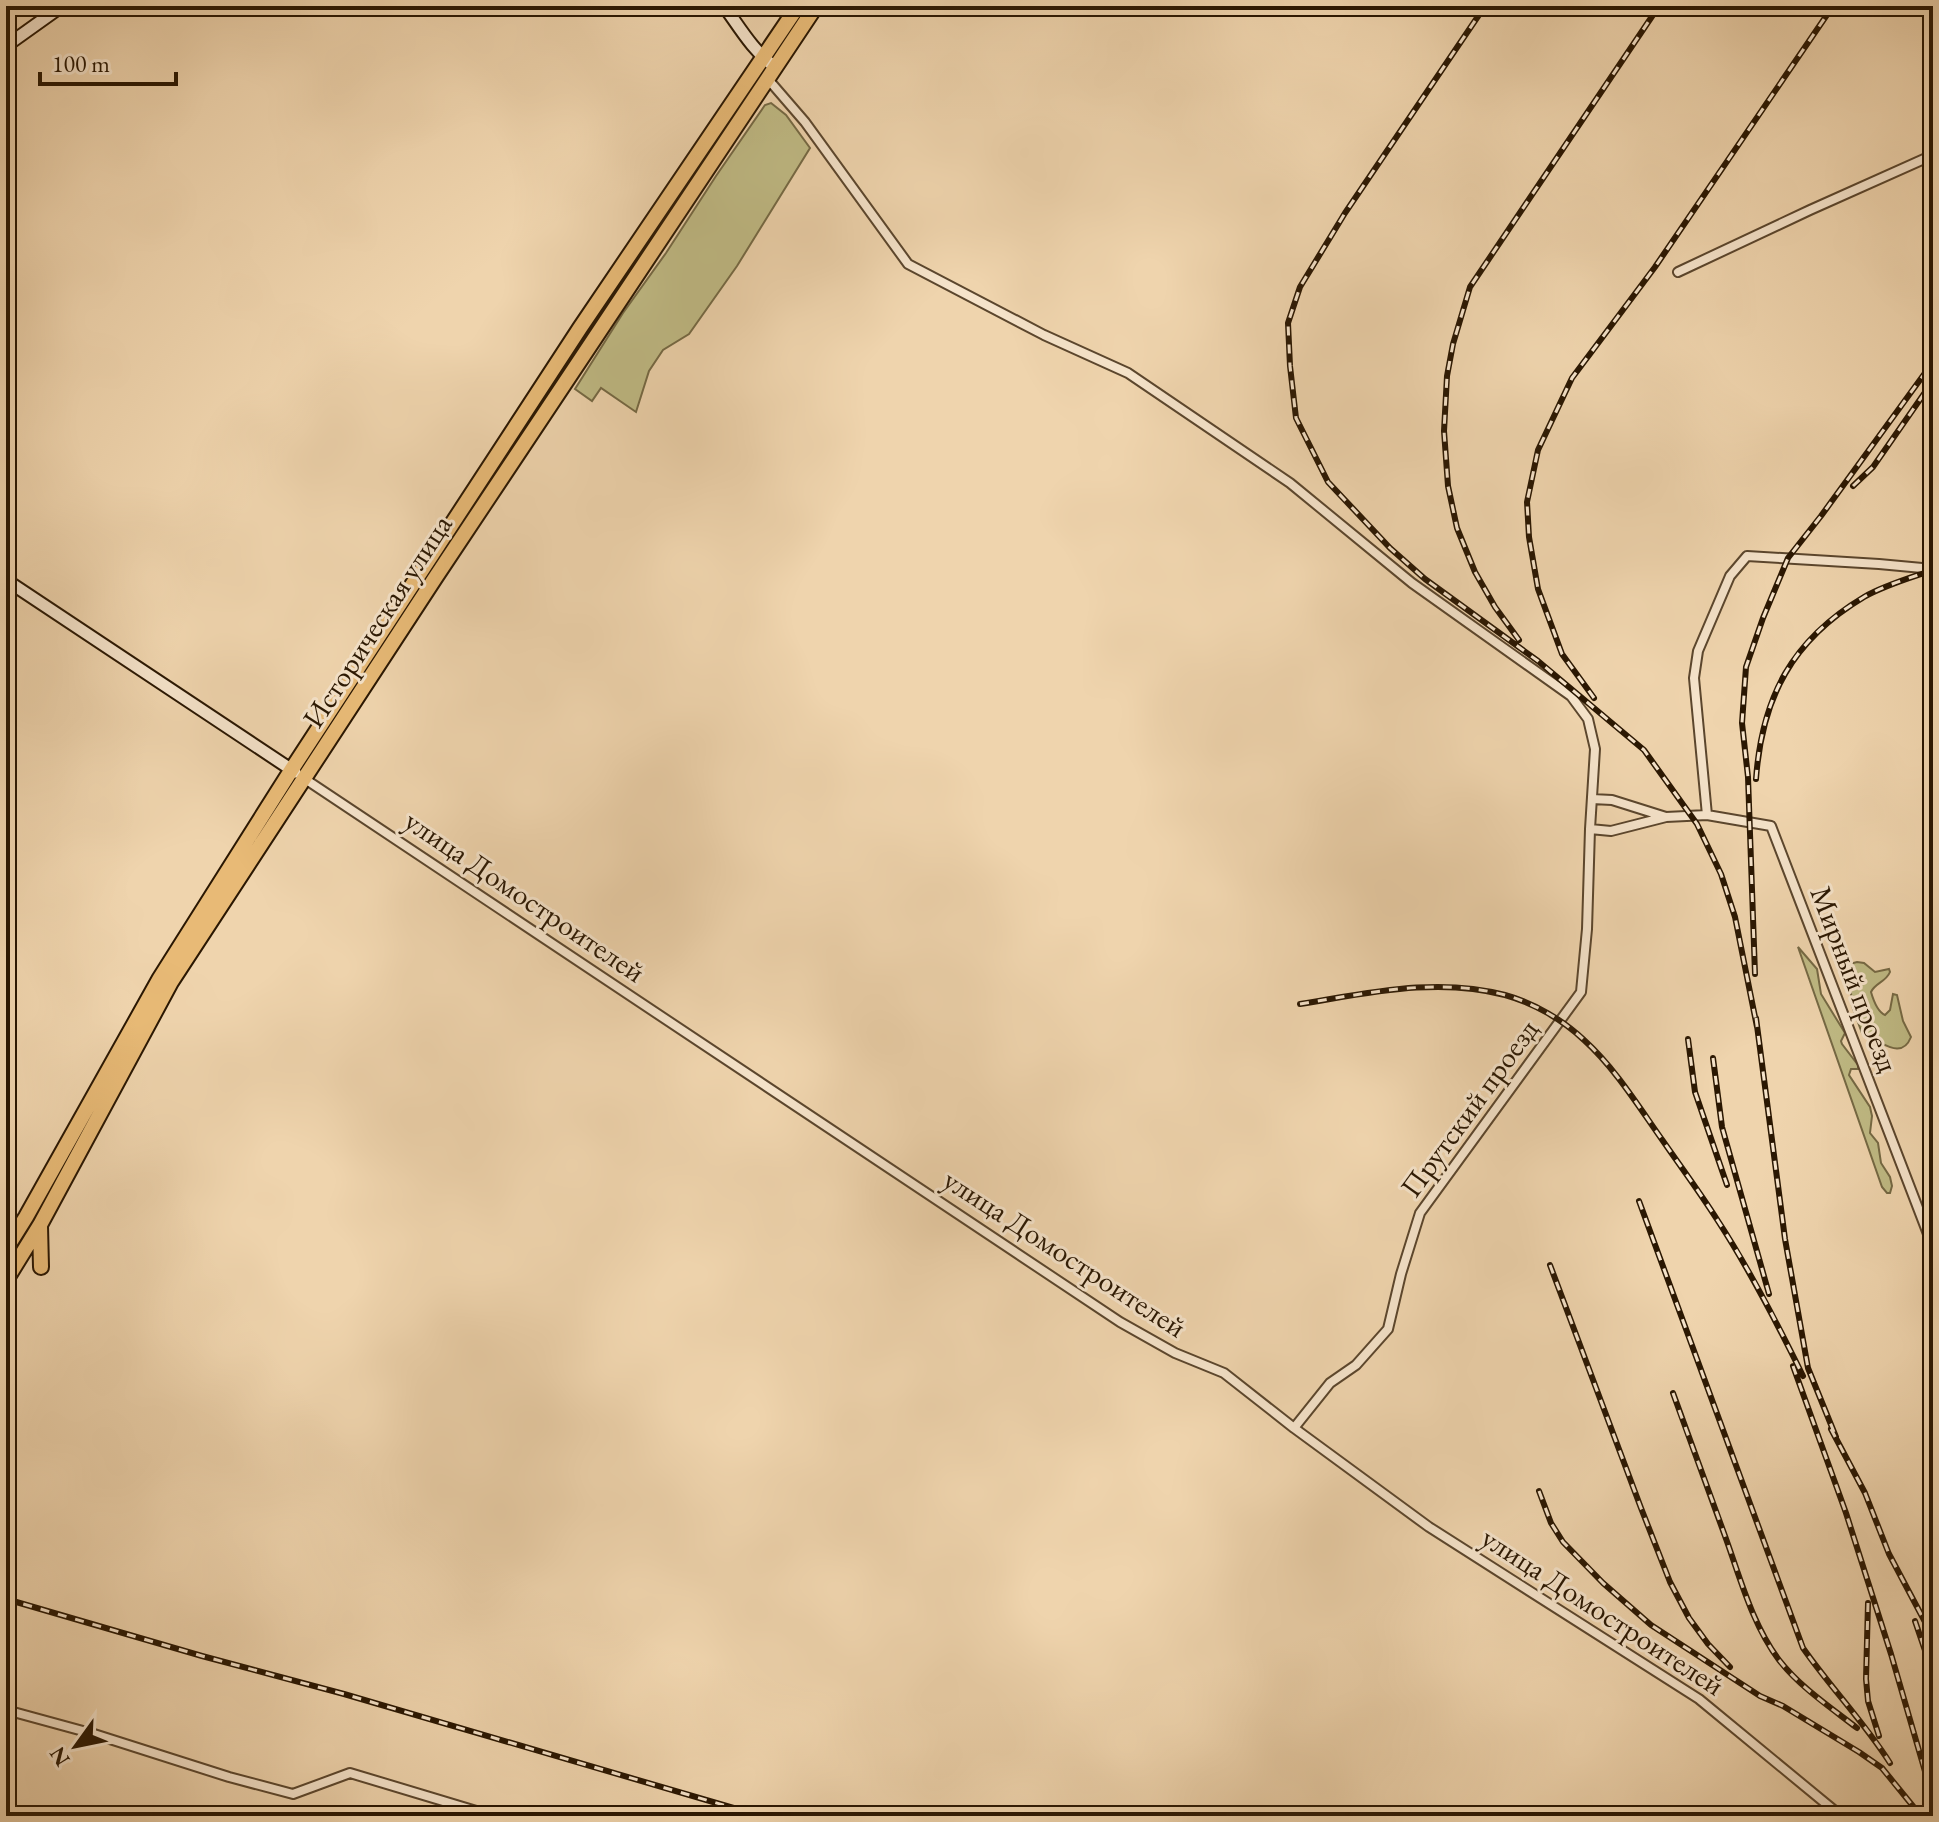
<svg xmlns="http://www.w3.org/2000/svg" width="1939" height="1822" viewBox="0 0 1939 1822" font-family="'EB Garamond',serif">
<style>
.green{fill:#c0bb85;stroke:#756944;stroke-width:2}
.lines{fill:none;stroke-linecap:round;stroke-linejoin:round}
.minor-casing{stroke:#5b462d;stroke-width:12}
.secondary-casing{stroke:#2a1702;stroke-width:15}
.trunk-casing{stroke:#2a1702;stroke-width:18}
.minor{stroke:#f5e3ca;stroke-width:8}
.secondary{stroke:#f5e3ca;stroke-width:11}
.trunk{stroke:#e8ba76;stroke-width:14}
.rail-casing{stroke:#2a1702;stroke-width:6}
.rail{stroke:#f5e3ca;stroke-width:3;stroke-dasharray:9;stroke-linecap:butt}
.labels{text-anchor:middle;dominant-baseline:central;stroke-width:6;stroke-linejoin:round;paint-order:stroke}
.street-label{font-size:30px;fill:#2a1702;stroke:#f5e3ca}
</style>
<rect width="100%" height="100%" fill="#efd4ad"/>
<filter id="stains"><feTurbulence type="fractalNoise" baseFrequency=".0025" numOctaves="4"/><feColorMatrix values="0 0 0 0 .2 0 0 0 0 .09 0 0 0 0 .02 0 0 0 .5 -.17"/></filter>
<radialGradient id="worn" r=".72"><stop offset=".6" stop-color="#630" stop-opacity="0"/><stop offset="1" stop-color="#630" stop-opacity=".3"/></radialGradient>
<path class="green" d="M771 103 786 115 810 148 737 266 689 334 663 350 649 371 636 412 601 388 592 401 575 389 623 313 666 253 716 176 765 105Z
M1798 947 1817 969 1821 994 1845 1033 1841 1041 1842 1044 1858 1065V1069H1851L1849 1075 1870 1107 1872 1116 1870 1133 1878 1143 1881 1163 1890 1177 1892 1186 1890 1193H1887L1882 1187Z
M1857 962 1864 963 1875 972 1889 969 1890 972C1886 982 1875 983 1871 992 1873 999 1878 1012 1885 1015L1890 1010 1893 994 1897 995 1903 1021 1911 1037C1901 1062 1880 1039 1864 1036L1862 1033 1852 1006 1850 979 1843 977 1840 970 1846 965Z"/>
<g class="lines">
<defs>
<path id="minor" d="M767 78 805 122 908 264 1044 335 1128 373 1290 483 1412 583 1571 696 1588 719 1595 749 1590 829 1587 929 1581 992 1420 1213 1401 1274 1388 1329 1356 1365 1330 1383 1294 1428
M1678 272 1810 210 1933 155
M305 779 1120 1322 1175 1353 1224 1373 1294 1428 1429 1527 1699 1699 1841 1816
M1707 815 1694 678 1698 651 1730 576 1747 556 1879 564 1933 569
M1666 817 1707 815 1771 826 1933 1247
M1590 829 1611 831 1666 817 1612 800 1592 799
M6 1710 94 1734 229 1777 293 1794 350 1773 493 1816"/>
<path id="secondary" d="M724 6C740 28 753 51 775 67
M6 46 62 6
M6 580 295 772"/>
<path id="trunk" d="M40 1226 41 1267
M6 1249 26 1217 160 978 292 769 580 328 798 6
M6 1280 40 1225 171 982 435 578 816 6"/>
</defs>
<use href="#minor" class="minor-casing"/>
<use href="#secondary" class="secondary-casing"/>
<use href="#trunk" class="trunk-casing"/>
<use href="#minor" class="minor"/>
<use href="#secondary" class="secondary"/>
<use href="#trunk" class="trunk"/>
<defs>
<path id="rail" d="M1485 6 1345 213 1300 287 1288 323 1290 366 1296 418 1328 482 1390 548 1425 579 1538 661 1644 750 1697 824 1721 874 1735 917 1757 1027
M1853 486 1873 467 1928 388
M1519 640 1495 607 1475 572 1457 528 1448 486 1444 431 1447 376 1453 344 1470 287 1659 6
M1594 698 1562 654 1538 589 1529 537 1527 502 1538 450 1572 378 1655 267 1833 6
M1756 779C1762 697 1792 640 1864 597 1885 585 1910 578 1933 570
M1755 974 1748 777 1742 723 1746 667 1763 618 1788 558 1821 516 1933 362
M1300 1004C1369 993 1437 977 1505 995 1534 1003 1563 1020 1584 1040 1615 1068 1639 1107 1663 1141 1681 1167 1701 1194 1718 1221 1750 1270 1777 1323 1803 1376
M1756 1018 1785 1239 1808 1368 1836 1437
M1688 1039 1695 1092 1727 1185
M1713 1058 1722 1127 1769 1294
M1639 1201 1803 1648C1831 1688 1864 1722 1890 1763
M1550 1265 1641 1508 1670 1582 1689 1618 1708 1644 1730 1667
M1793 1366 1846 1513 1891 1654 1933 1799
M1673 1393C1690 1441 1708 1488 1725 1536 1740 1577 1752 1624 1779 1660 1800 1687 1830 1707 1857 1728
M1831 1429 1865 1493 1889 1554 1933 1637
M1539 1491 1551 1523 1563 1542 1603 1583 1651 1625 1760 1696 1783 1706 1859 1752 1882 1768 1921 1816
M6 1599 202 1656 344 1694 761 1816
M1868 1603 1866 1679 1868 1701 1879 1736
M1915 1621 1933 1674"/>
</defs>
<use href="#rail" class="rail-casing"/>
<use href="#rail" class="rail"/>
</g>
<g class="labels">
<g class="street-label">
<text transform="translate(377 621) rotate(-57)">Историческая улица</text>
<text transform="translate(525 896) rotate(34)">улица Домостроителей</text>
<text transform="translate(1855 979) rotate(69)">Мирный проезд</text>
<text transform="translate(1469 1108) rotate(-54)">Прутский проезд</text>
<text transform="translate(1065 1253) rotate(33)">улица Домостроителей</text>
<text transform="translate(1603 1611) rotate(33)">улица Домостроителей</text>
</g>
</g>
<rect width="1939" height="1822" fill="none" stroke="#efd4ad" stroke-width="32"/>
<rect x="8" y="8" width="1923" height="1806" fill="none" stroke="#2a1702" stroke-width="4"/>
<rect x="16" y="16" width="1907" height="1790" fill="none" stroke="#2a1702" stroke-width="2"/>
<g transform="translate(76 1746) rotate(237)" stroke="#f5e3ca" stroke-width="6" paint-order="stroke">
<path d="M0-6L14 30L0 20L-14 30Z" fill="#2a1702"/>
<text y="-12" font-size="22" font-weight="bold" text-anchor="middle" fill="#2a1702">N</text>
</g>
<path d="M40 72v12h136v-12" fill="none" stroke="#2a1702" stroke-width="4"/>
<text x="52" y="72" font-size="24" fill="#2a1702" stroke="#f5e3ca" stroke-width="6" paint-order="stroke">100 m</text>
<rect width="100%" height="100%" filter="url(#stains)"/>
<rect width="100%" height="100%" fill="url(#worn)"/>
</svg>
